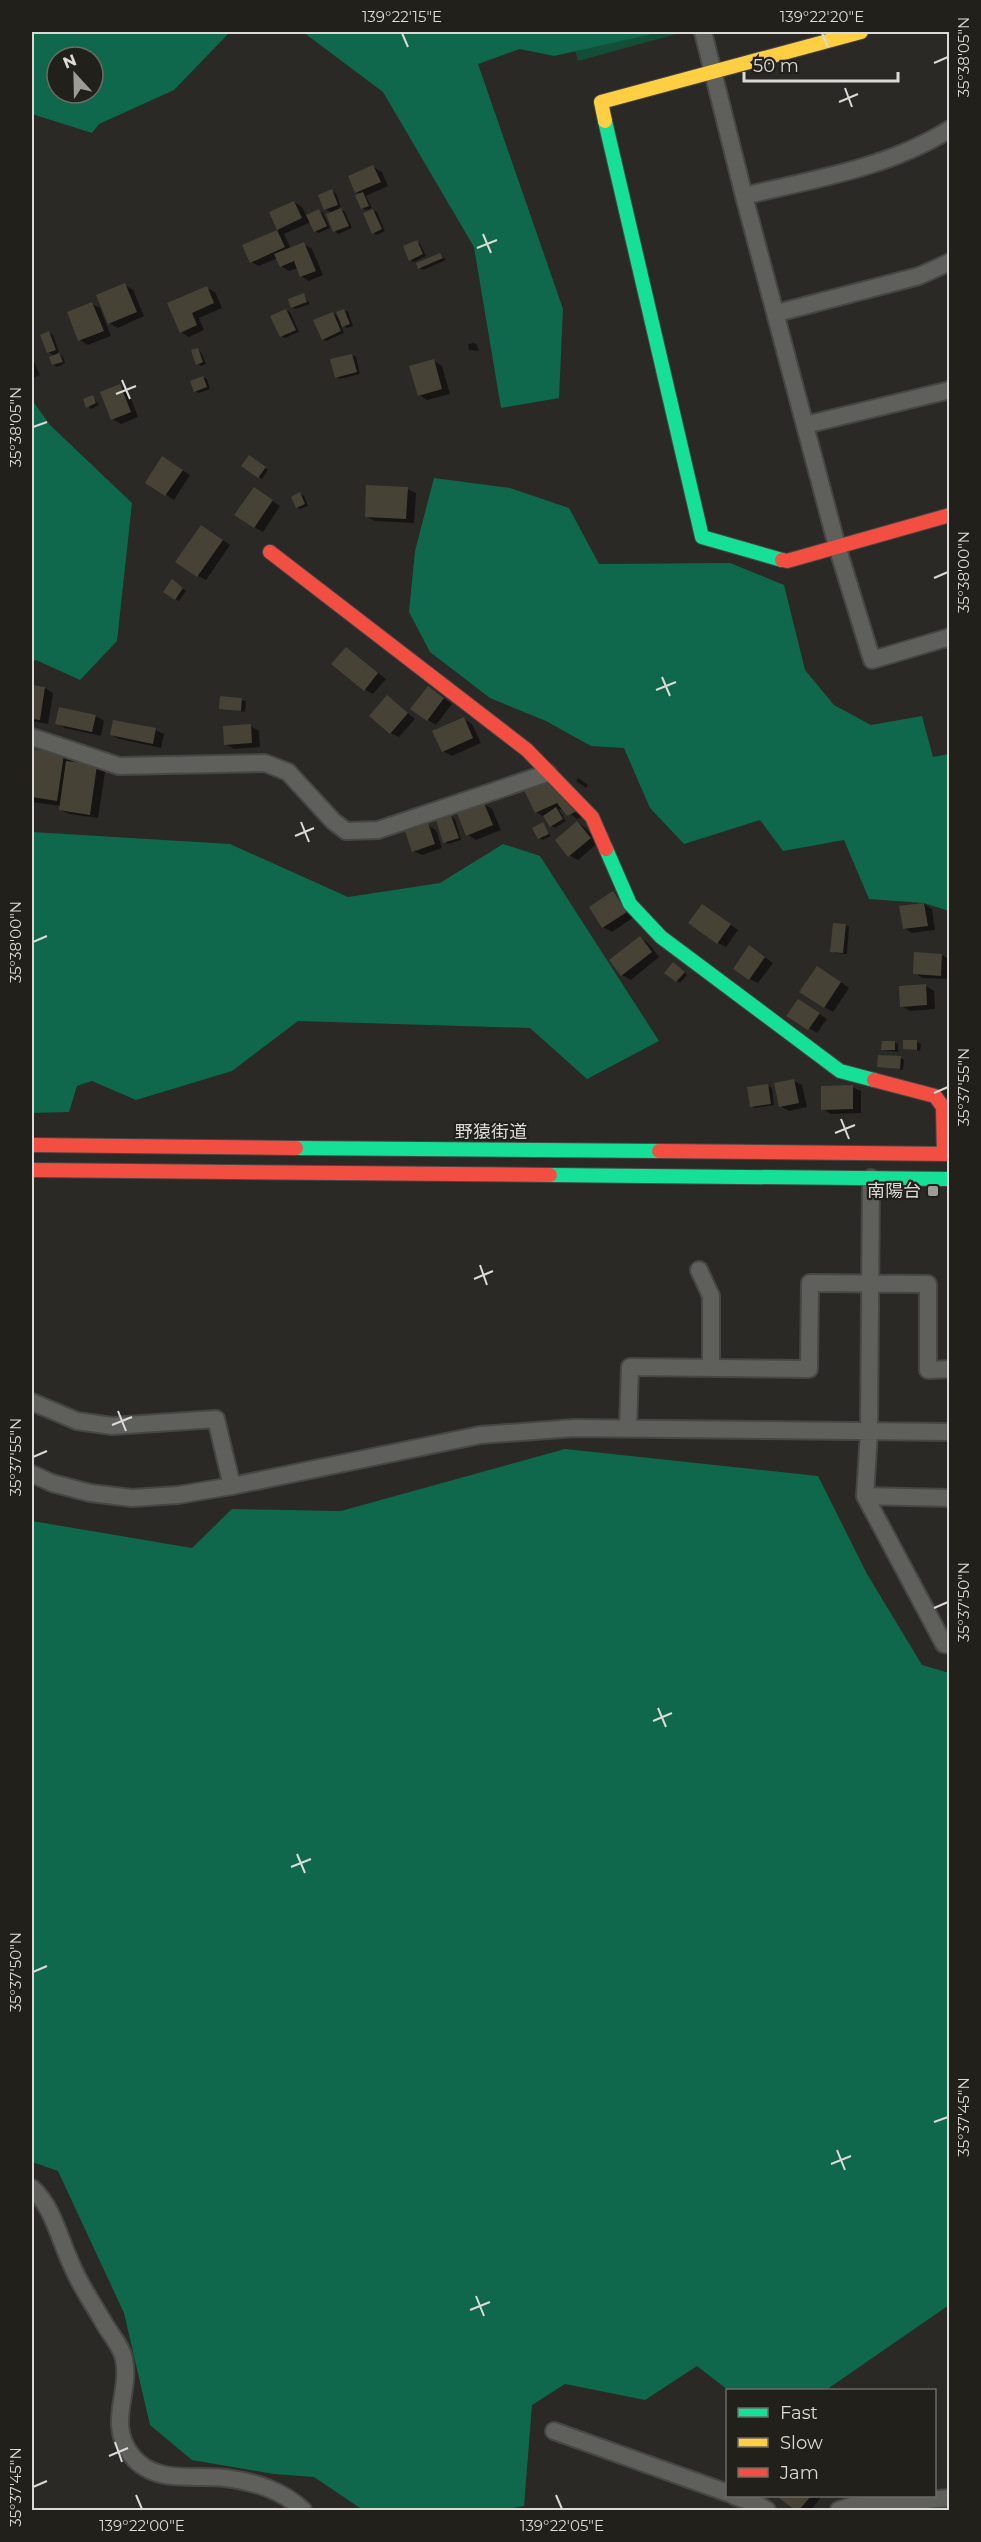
<svg xmlns="http://www.w3.org/2000/svg" width="981" height="2542" viewBox="0 0 981 2542" font-family="Montserrat,'Noto Sans JP',sans-serif">
<style>
.green{fill:#144e39}
.forest{fill:#0f684c;fill-rule:evenodd}
.shadow{fill:#0007}
.building{fill:#464336}
.lines{fill:none;stroke-linecap:round;stroke-linejoin:round}
.street-casing{stroke:#464644;stroke-width:20}
.fast-casing{stroke:#464644;stroke-width:16}
.slow-casing{stroke:#464644;stroke-width:16}
.jam-casing{stroke:#464644;stroke-width:16}
.street{stroke:#5f5f5c;stroke-width:16}
.fast{stroke:#16e098;stroke-width:14}
.slow{stroke:#ffcf43;stroke-width:14}
.jam{stroke:#f24e42;stroke-width:14}
.ticks{fill:none;stroke:#dbdad7;stroke-width:2}
.poi-dot{fill:#9d9c99;stroke:#21201b;stroke-width:2}
.labels{text-anchor:middle;dominant-baseline:central;stroke-width:4.5;stroke-linejoin:round;paint-order:stroke}
.street-label{font-size:18px;fill:#dbdad7;stroke:#21201b}
.poi-label{font-size:18px;fill:#dbdad7;stroke:#21201b;text-anchor:end}
.neatline{fill:none;stroke:#dbdad7;stroke-width:2}
.ticks-label{font-size:15px;text-anchor:middle;fill:#dbdad7}
</style>
<rect width="100%" height="100%" fill="#2a2926"/>
<path class="green" d="M570 32H684L578 61Z"/>
<path class="forest" d="M32 32H230L174 90 99 124 92 133 32 114ZM57 57H93V93H57Z
M303 32H661L554 56 520 49 478 64 563 309 559 398 501 408 474 247 383 92Z
M32 400 50 425 132 503 117 641 80 680 36 660 32 662Z
M434 478 510 488 569 508 599 564 730 563 784 585 805 670 834 705 871 725 922 716 933 757 949 754V911L924 903 869 899 844 840 783 851 760 820 684 844 650 808 624 748 591 746 546 721 490 698 430 652 409 612 415 551Z
M32 832 230 844 348 897 440 883 503 844 540 856 659 1041 587 1079 530 1028 298 1021 232 1071 136 1100 92 1081 77 1086 69 1112 32 1113Z
M565 1449 818 1476 867 1574 922 1665 949 1673V2305L826 2390H728L697 2366 645 2400 565 2384 532 2405 524 2506 500 2510H363L314 2477 274 2474 192 2460 150 2425 124 2313 58 2171 32 2162V1521L192 1548 232 1509 341 1511Z"/>
<path class="shadow" d="M373 167 382 172 388 186 366 196 372 208 366 210 362 208 361 194 356 192Z
M332 191 336 193 341 207 338 208 345 212 352 228 338 234 335 231 328 215 332 213 325 209Z
M294 202 302 207 307 217 319 211 323 213 330 228 319 233 315 231 311 222 284 234 291 249 304 244 312 249 323 275 309 281 301 276 298 268 289 271 281 266 278 258 259 266 251 262 244 246 279 230 271 213Z
M373 210 377 212 385 231 377 235 373 233Z
M417 242 420 244 426 256 414 262 410 260Z
M440 254 446 260 423 270 419 268Z
M125 285 133 290 144 316 118 328 109 323Z
M207 288 215 292 222 308 199 318 204 330 189 337 181 332Z
M303 294 310 304 296 309 292 307Z
M92 304 100 308 111 336 88 345 80 340Z
M286 310 290 312 299 332 285 338 281 336Z
M344 310 348 312 353 326 347 328 340 323 344 333 326 341 323 339 333 313 340 318Z
M49 333 53 335 59 352 57 353 63 357 65 363 57 367 53 364 55 356 48 352Z
M474 343 477 345 479 351 469 350 468 344Z
M197 349 201 352 206 364 201 366 198 364Z
M352 355 356 357 360 374 340 379 336 377Z
M32 357 40 375 32 379Z
M434 361 442 366 450 394 427 400 419 395Z
M203 377 207 379 210 389 199 393 195 391Z
M120 386 128 391 138 417 121 424 112 419Z
M93 397 99 405 91 409 88 406Z
M253 459 268 470 262 479 259 477Z
M171 463 190 475 174 500 147 482Z
M407 489 416 493 414 523 375 521 366 516Z
M262 494 280 506 263 532 254 527Z
M300 494 304 496 308 506 300 509 297 507Z
M210 531 230 545 206 580 198 576Z
M176 583 186 591 179 601 175 599Z
M346 649 386 679 373 694 364 689Z
M32 686 45 688 53 693 48 724 32 721Z
M436 692 452 704 436 725 428 720Z
M221 697 246 701 245 712 220 708Z
M388 697 415 719 399 737 390 733Z
M96 716 104 721 101 736 65 728 57 723Z
M464 719 472 724 481 743 452 756 443 751Z
M251 726 259 731 260 747 234 749 225 744Z
M155 730 164 734 161 748 120 739 112 735Z
M32 750 63 755 76 762 96 767 105 772 98 818 69 814 61 810V806L32 802Z
M578 778 588 785 586 788 576 781Z
M544 781 584 816 577 819 563 808 559 810 566 821 555 828 551 826 544 817 536 812Z
M484 804 492 809 501 830 476 840 468 835Z
M451 817 455 819 461 840 448 844 445 842Z
M578 823 586 828 598 843 578 860 569 855Z
M543 824 551 836 543 840 539 838Z
M427 825 436 830 442 848 422 855 413 851Z
M613 893 634 917 612 932 603 927Z
M924 904 932 909 935 930 912 933 904 928Z
M710 910 738 930 726 947 718 943Z
M846 925 849 927 847 954 835 953 832 951Z
M640 938 648 943 659 957 631 980 622 975Z
M758 952 773 963 758 983 749 979Z
M942 955 950 960 949 979 923 978 914 973Z
M677 966 687 975 680 983 677 981Z
M826 972 849 988 833 1012 824 1007Z
M926 986 934 991 935 1009 910 1011 902 1006Z
M806 1005 827 1019 817 1033 788 1015Z
M895 1042 898 1044V1052L883 1050Z
M917 1042 921 1044 920 1051 904 1048Z
M900 1057 904 1060 903 1070 879 1066Z
M794 1081 802 1085 807 1107 789 1111 780 1106Z
M768 1086 772 1088 774 1105 755 1108 752 1106Z
M852 1087 861 1091V1113L831 1114 823 1109Z
M783 2496H822L811 2510H797L781 2498Z"/>
<path class="building" d="M373 165 381 182 355 193 348 176Z
M332 189 338 205 324 210 318 195Z
M363 192 369 206 361 209 355 195Z
M294 201 302 218 277 230 269 212Z
M341 208 349 226 333 232 326 214Z
M319 209 327 226 314 232 306 215Z
M373 209 382 229 372 234 363 213Z
M277 230 285 247 250 263 242 245Z
M417 240 423 254 409 261 403 246Z
M304 242 316 271 300 277 294 261 280 267 274 254Z
M440 253 443 258 418 269 416 263Z
M125 283 137 312 108 324 96 295Z
M207 286 214 303 192 313 197 325 180 333 167 303Z
M304 293 307 302 291 308 288 299Z
M92 302 104 331 78 341 67 312Z
M286 309 296 330 280 337 270 316Z
M344 309 350 324 342 327 336 312Z
M333 312 341 331 322 340 313 320Z
M49 331 56 350 47 353 40 335Z
M198 348 203 362 196 365 191 350Z
M59 353 63 362 52 365 49 357Z
M352 354 357 372 335 378 330 359Z
M434 359 442 389 418 396 409 366Z
M203 376 207 387 194 392 190 381Z
M120 384 131 412 111 420 100 392Z
M93 395 96 403 86 408 83 399Z
M249 455 266 467 258 478 241 466Z
M162 456 183 470 165 496 145 483Z
M366 485 408 487 406 519 365 517Z
M254 487 273 500 254 528 234 515Z
M300 492 305 504 296 508 291 497Z
M201 525 223 540 197 577 175 562Z
M172 579 183 588 175 600 163 592Z
M346 647 378 673 364 691 331 664Z
M32 685 45 687 40 720 32 719Z
M428 686 444 698 427 721 410 709Z
M387 695 408 713 390 734 369 716Z
M220 696 242 698 241 711 219 709Z
M59 707 96 715 92 732 55 724Z
M464 717 473 738 442 752 432 731Z
M113 720 156 728 153 744 110 735Z
M251 724 252 743 224 745 223 726Z
M32 749 64 754 57 801 32 797Z
M66 761 97 765 90 815 59 810Z
M544 779 577 811 567 816 557 803 535 813 523 788Z
M484 803 493 825 466 836 457 813Z
M556 807 563 819 550 827 543 816Z
M451 816 459 838 443 843 436 820Z
M577 821 591 838 568 857 555 840Z
M543 822 549 834 538 839 532 828Z
M428 823 435 844 412 852 405 831Z
M613 891 627 912 602 928 589 907Z
M924 903 928 926 903 929 899 906Z
M702 904 731 924 717 944 688 923Z
M833 923 846 924 843 953 830 952Z
M640 936 652 952 621 976 609 960Z
M749 945 765 957 749 980 733 969Z
M914 952 942 954 941 976 913 974Z
M673 962 685 972 676 982 664 973Z
M817 966 841 982 824 1008 799 992Z
M926 984 927 1005 900 1007 899 986Z
M798 999 820 1013 808 1030 786 1016Z
M903 1040H917V1050L903 1049Z
M882 1041H895V1050H881Z
M878 1055 901 1056 900 1069 877 1067Z
M794 1079 799 1103 779 1107 774 1083Z
M768 1084 771 1104 750 1107 747 1087Z
M853 1085V1109L821 1110V1086Z
M781 2496H811L799 2510H795L779 2498Z"/>
<g class="lines">
<defs>
<path id="street" d="M703 32 744 196 837 546 872 660 950 637
M744 196C814 179 888 168 950 129
M777 313 919 276 950 262
M805 425 950 390
M32 737 119 766 265 763 288 772 333 821 346 831 378 830 548 773
M871 1178 869 1432 865 1496 944 1644 950 1645
M699 1270 711 1296V1368
M32 1402 77 1421 112 1426 216 1419 232 1486
M628 1428 630 1367 809 1369 810 1283 928 1284V1370L950 1369
M32 1474 52 1483 90 1493 132 1498 178 1495 232 1486 480 1435 574 1428 950 1432
M865 1496 950 1498
M32 2188C54 2208 60 2242 73 2268 81 2287 94 2305 104 2323 110 2334 122 2347 124 2359 131 2394 106 2423 132 2456 155 2485 194 2474 225 2478 255 2482 282 2490 303 2510
M554 2431 728 2493
M734 2496 757 2504 767 2510
M839 2510 852 2506 950 2498"/>
<path id="fast" d="M605 121 702 537 782 560
M606 849 630 904 661 937 840 1071 874 1080
M296 1148 659 1151
M550 1175 950 1179"/>
<path id="slow" d="M605 121 601 102 861 32"/>
<path id="jam" d="M270 552 527 750 592 817 606 849
M782 560 787 561 950 515
M874 1080 935 1096 943 1107 944 1154
M32 1145 296 1148
M659 1151 950 1154
M32 1170 550 1175"/>
</defs>
<use href="#street" class="street-casing"/>
<use href="#fast" class="fast-casing"/>
<use href="#slow" class="slow-casing"/>
<use href="#jam" class="jam-casing"/>
<use href="#street" class="street"/>
<use href="#fast" class="fast"/>
<use href="#slow" class="slow"/>
<use href="#jam" class="jam"/>
</g>
<path class="ticks" d="M402 33 408 47M822 33 828 47M934 63 948 57M845 88 852 107M839 102 858 94M483 234 491 253M477 248 497 240M122 380 130 399M116 394 136 386M33 427 47 422M934 578 948 572M662 677 670 696M656 690 676 682M301 822 309 842M295 836 314 828M33 942 47 936M934 1093 948 1087M841 1119 849 1139M835 1133 855 1125M480 1265 487 1285M474 1279 493 1271M118 1411 126 1431M112 1425 132 1417M33 1457 47 1451M934 1608 948 1602M658 1708 666 1727M653 1721 672 1713M297 1854 305 1873M291 1867 311 1859M33 1972 47 1966M934 2122 948 2117M837 2150 845 2170M831 2164 851 2156M476 2296 484 2316M470 2310 490 2302M115 2442 122 2462M109 2456 128 2448M33 2487 47 2481M136 2495 142 2509M556 2495 562 2509"/>
<rect class="poi-dot" x="927" y="1185" width="12" height="12" rx="3"/>
<g class="labels">
<g class="street-label">
<text x="491" y="1132">野猿街道</text>
</g>
<g class="poi-label">
<text x="921" y="1191">南陽台</text>
</g>
</g>
<rect width="981" height="2542" fill="none" stroke="#21201b" stroke-width="66"/>
<rect x="726" y="2389" width="210" height="108" fill="#21201b" stroke="#6b6a66" stroke-width="1.5"/>
<rect x="738" y="2408" width="30" height="9" fill="#16e098" stroke="#6b6a66" stroke-width="1.5"/>
<text x="780" y="2419" font-size="18" fill="#dbdad7">Fast</text>
<rect x="738" y="2438" width="30" height="9" fill="#ffcf43" stroke="#6b6a66" stroke-width="1.5"/>
<text x="780" y="2449" font-size="18" fill="#dbdad7">Slow</text>
<rect x="738" y="2468" width="30" height="9" fill="#f24e42" stroke="#6b6a66" stroke-width="1.5"/>
<text x="780" y="2479" font-size="18" fill="#dbdad7">Jam</text>
<g transform="translate(75 75) rotate(338)"><circle r="28" fill="#21201b" stroke="#6b6a66" stroke-width="1.5"/>
<path d="M0-4.5L10 22L0 15L-10 22Z" fill="#9d9c99"/>
<text y="-9" font-size="16" font-weight="bold" text-anchor="middle" fill="#dbdad7">N</text>
</g>
<path d="M744 72v9h154v-9" fill="none" stroke="#dbdad7" stroke-width="3"/>
<text x="753" y="72" font-size="18" fill="#dbdad7" stroke="#21201b" stroke-width="4.5" paint-order="stroke">50 m</text>
<rect x="33" y="33" width="915" height="2476" class="neatline"/>
<g class="ticks-label">
<text x="402" y="22">139°22'15"E</text>
<text x="822" y="22">139°22'20"E</text>
<text transform="translate(964 57) rotate(-90)" y="5">35°38'05"N</text>
<text transform="translate(16 427) rotate(-90)" y="5">35°38'05"N</text>
<text transform="translate(964 572) rotate(-90)" y="5">35°38'00"N</text>
<text transform="translate(16 942) rotate(-90)" y="5">35°38'00"N</text>
<text transform="translate(964 1087) rotate(-90)" y="5">35°37'55"N</text>
<text transform="translate(16 1457) rotate(-90)" y="5">35°37'55"N</text>
<text transform="translate(964 1602) rotate(-90)" y="5">35°37'50"N</text>
<text transform="translate(16 1972) rotate(-90)" y="5">35°37'50"N</text>
<text transform="translate(964 2117) rotate(-90)" y="5">35°37'45"N</text>
<text transform="translate(16 2487) rotate(-90)" y="5">35°37'45"N</text>
<text x="142" y="2531">139°22'00"E</text>
<text x="562" y="2531">139°22'05"E</text>
</g>
</svg>
